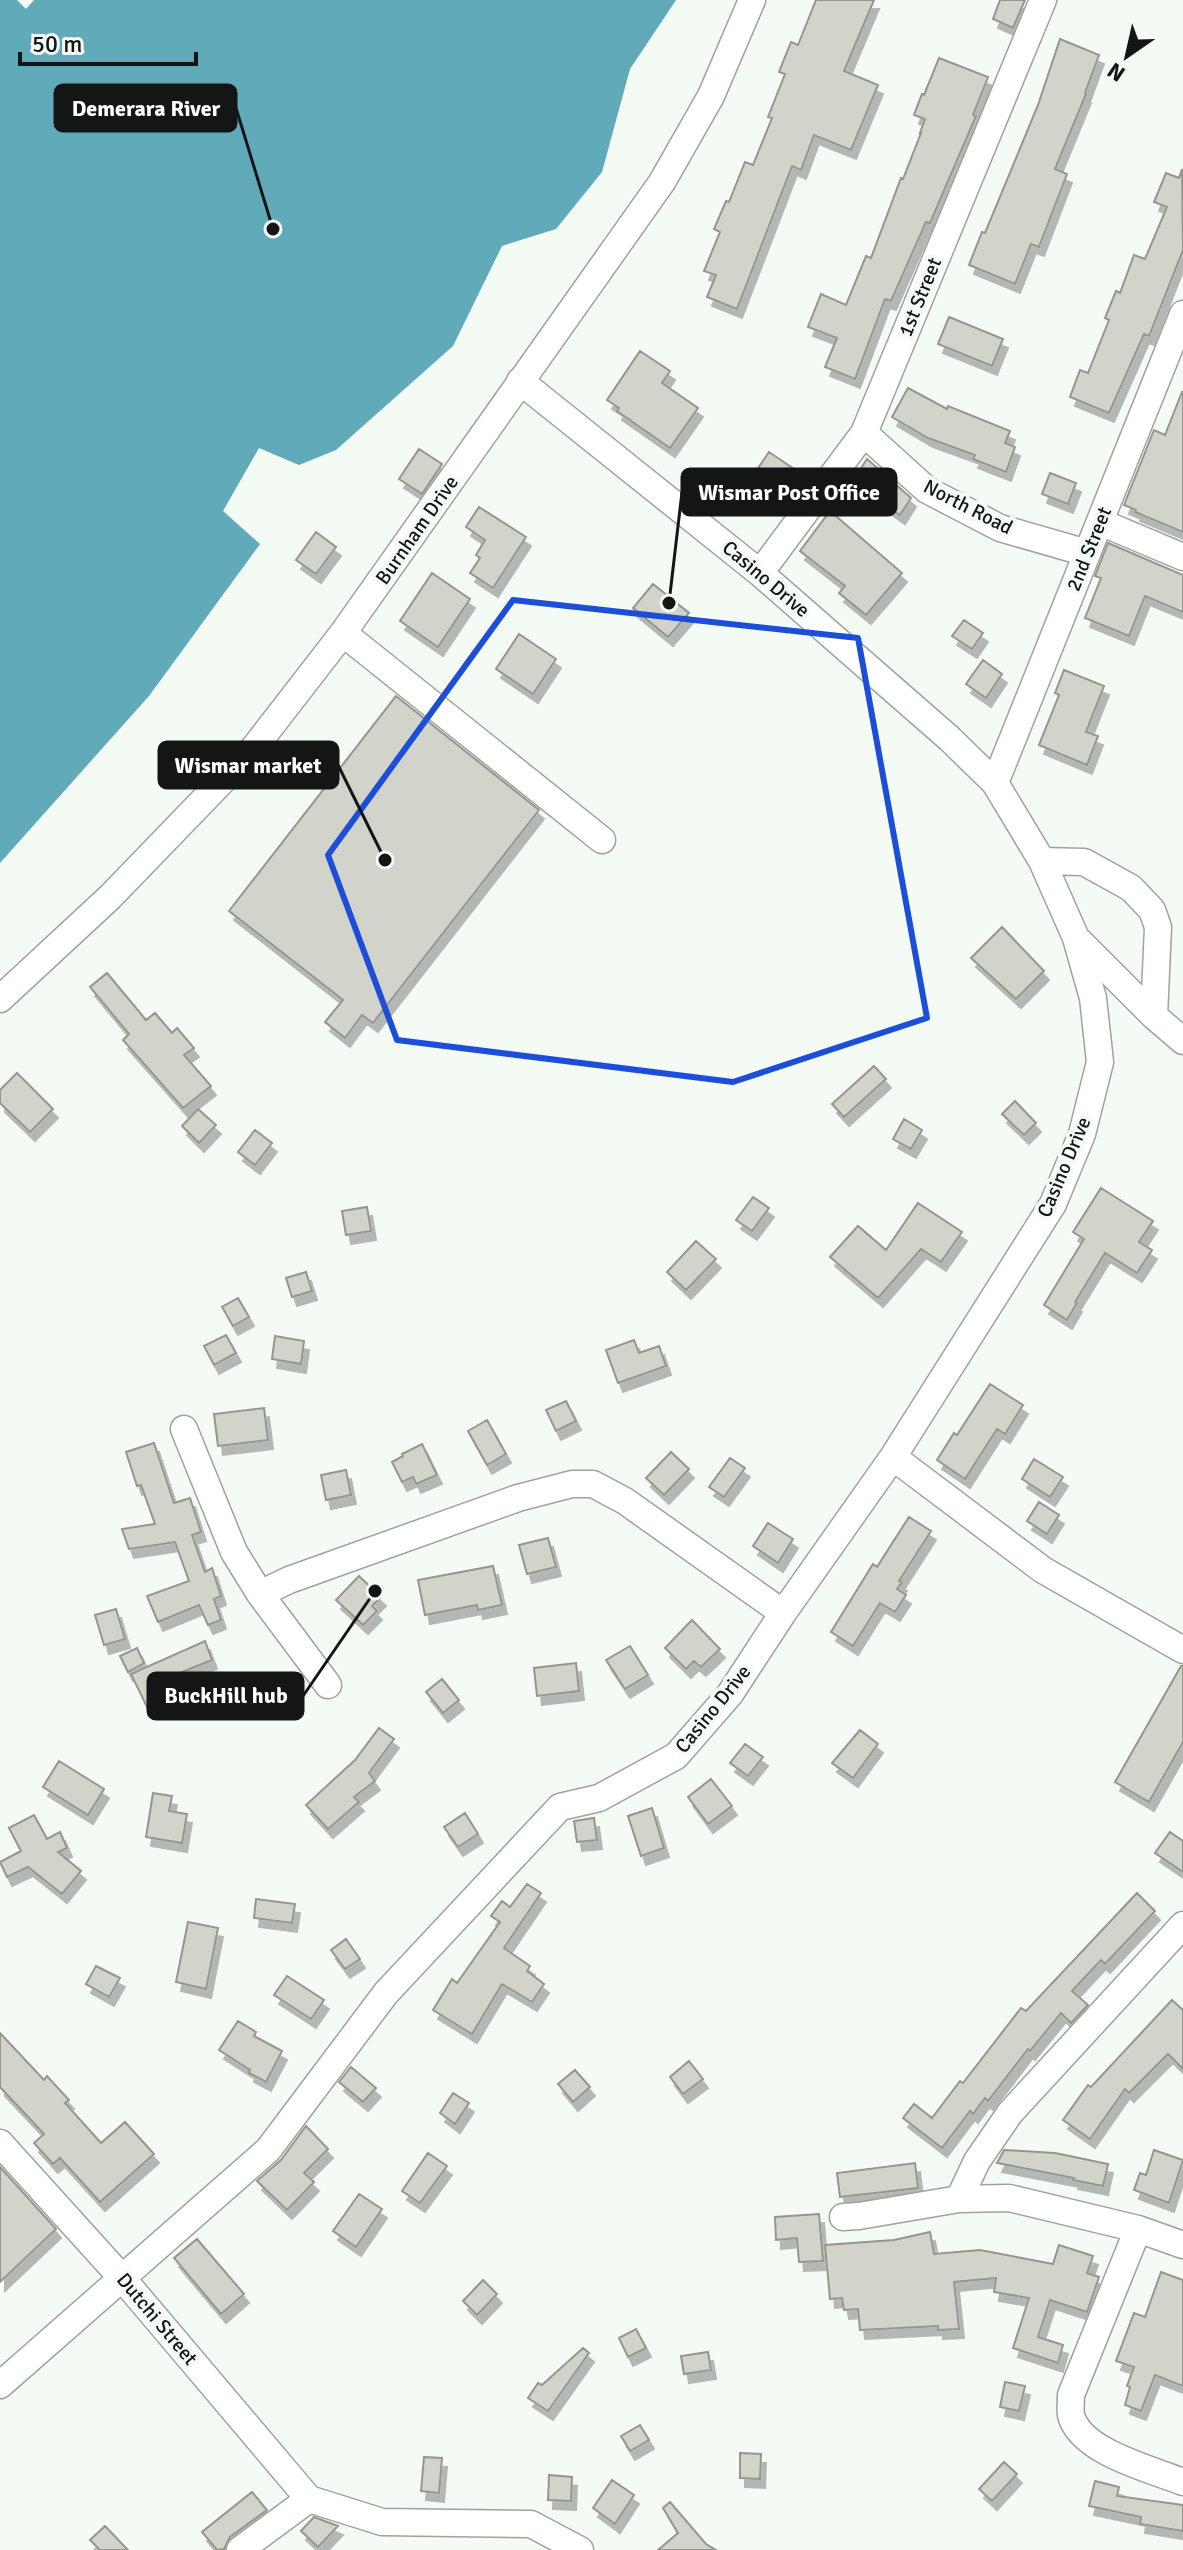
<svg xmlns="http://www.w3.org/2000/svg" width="1183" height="2550" viewBox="0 0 1183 2550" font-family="Signika,sans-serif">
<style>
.water{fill:#61aaba}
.building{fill:#d2d4cb;stroke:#95968e;stroke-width:2;filter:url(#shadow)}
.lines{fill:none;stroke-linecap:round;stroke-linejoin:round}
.minor-casing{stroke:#9da39d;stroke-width:29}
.minor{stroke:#fff;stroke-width:26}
.marked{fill:none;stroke:#1d4ed8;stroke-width:6;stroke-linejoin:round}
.labels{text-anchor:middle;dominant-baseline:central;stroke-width:8;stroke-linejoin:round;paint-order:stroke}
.street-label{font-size:20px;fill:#131614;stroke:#f4fbf5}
.leader{fill:none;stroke:#131614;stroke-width:3}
.callout-dot{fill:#131614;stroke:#f4fbf5;stroke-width:3}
.callout{fill:#131614;stroke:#131614;stroke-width:3}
.callout-label{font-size:22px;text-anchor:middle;font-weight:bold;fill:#fff}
</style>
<defs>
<filter id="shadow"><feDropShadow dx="5" dy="9" stdDeviation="0" flood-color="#0004"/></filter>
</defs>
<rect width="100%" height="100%" fill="#f4fbf5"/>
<path class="water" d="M0 0H17L26 9 34 0H676L630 69 602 172 556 229 502 246 453 346 336 450 299 465 259 448 223 511 260 544 149 696 0 863Z"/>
<path class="building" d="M816 0H874L844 71 878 85 851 150 814 135 801 170 792 166 737 309 707 297 716 275 704 271 720 232 714 229 726 201 729 202 745 162 753 165 772 118 768 117 785 74 779 72 791 42 798 45Z
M1000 0H1025L1013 28 993 19Z
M1060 39 1099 55 1085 93 1086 94 1055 169 1067 174 1039 247 1031 244 1015 284 969 265 982 232 985 233 1038 105Z
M939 58 988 77 973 115 976 116 930 223 926 222 891 301 885 299 855 379 825 367 837 338 808 327 821 294 846 305 866 256 871 258 901 178 903 179 921 133H920L925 119 914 115 922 94 924 95Z
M1182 169 1183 250 1149 336 1144 334 1109 413 1070 397 1080 370 1088 373 1109 320 1105 318 1116 291 1120 293 1134 255 1145 259 1167 207 1154 202 1166 173 1179 178Z
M949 317 1003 339 992 366 938 344Z
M640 351 670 371 662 383 698 408 670 448 617 411 619 408 607 400Z
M908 388 947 409 948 406 1010 431 1005 443 1015 447 1006 472 973 459 975 455 928 438 892 417Z
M1182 392H1183V532L1135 512 1136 510 1124 505 1154 430 1165 435Z
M419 449 442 464 422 494 399 479Z
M769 452 797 471 773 505 746 486Z
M867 459 911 498 900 515 852 482Z
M1050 473 1076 483 1068 504 1042 494Z
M479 507 526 537 493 588 470 573 480 558 476 555 485 540 466 527Z
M830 511 902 573 866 615 839 593 845 586 800 551Z
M316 532 336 547 316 574 296 560Z
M1108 543 1183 575V612L1145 596 1129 636 1085 618 1101 578 1095 576Z
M432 573 470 599 438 647 400 621Z
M653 584 689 613 668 637 633 608Z
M964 620 983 633 972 649 952 636Z
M519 634 556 659 533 694 496 669Z
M983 660 1002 674 986 698 966 684Z
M1064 670 1104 686 1086 732 1098 736 1087 765 1039 745 1059 695 1055 693Z
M396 696 539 810 373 1023 362 1015 345 1038 325 1022 343 1000 229 911Z
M1002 927 1044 971 1016 999 971 958Z
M107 973 146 1020 155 1013 172 1033 177 1028 194 1048 184 1055 211 1086 183 1108 123 1040 129 1034 90 987Z
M874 1066 886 1079 844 1117 832 1104Z
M17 1073 53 1109 30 1132 0 1103V1090Z
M1015 1101 1036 1123 1024 1135 1002 1114Z
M198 1109 216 1125 199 1143 182 1126Z
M904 1119 922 1130 911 1149 893 1139Z
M255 1130 272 1143 255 1165 238 1152Z
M1101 1188 1153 1221 1139 1242 1152 1250 1137 1273 1105 1253 1075 1302 1077 1303 1067 1320 1044 1305 1084 1239 1073 1232Z
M753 1197 769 1208 752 1231 736 1220Z
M918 1203 962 1232 941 1262 921 1249 878 1298 830 1257 858 1226 886 1250Z
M367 1207 371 1231 346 1235 342 1211Z
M696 1241 716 1259 686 1290 667 1272Z
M306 1272 312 1291 292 1297 286 1278Z
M238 1298 249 1317 233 1326 222 1307Z
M226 1335 236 1353 214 1365 204 1346Z
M275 1336 304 1341 301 1364 272 1359Z
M634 1340 639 1353 659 1346 666 1366 618 1383 606 1350Z
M990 1384 1023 1405 1005 1434 997 1429 965 1479 937 1460 954 1433 957 1435Z
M566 1401 576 1421 556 1431 546 1410Z
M264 1408 268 1440 218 1446 214 1414Z
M487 1420 506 1454 487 1465 468 1431Z
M154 1443 174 1503 190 1498 201 1532 192 1535 205 1572 212 1568 221 1596 214 1599 221 1620 208 1625 199 1605 158 1622 147 1596 189 1581 175 1542 129 1549 122 1529 155 1524 141 1485 137 1486 126 1452Z
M422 1444 437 1475 416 1484 413 1477 402 1482 392 1462 403 1456 402 1454Z
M671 1452 689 1469 664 1495 646 1478Z
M730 1458 745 1468 724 1497 709 1487Z
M1034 1459 1063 1477 1050 1497 1022 1479Z
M346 1470 351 1495 326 1500 321 1475Z
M1039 1502 1059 1515 1047 1534 1027 1521Z
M909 1517 931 1531 899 1581 902 1582 897 1589 906 1595 895 1612 880 1603 853 1646 831 1632 873 1564 877 1567Z
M768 1523 793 1539 778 1563 753 1546Z
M548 1538 556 1567 527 1574 519 1545Z
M493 1566 502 1605 478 1610 477 1605 425 1615 418 1580Z
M359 1576 381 1597 372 1606 377 1611 363 1625 336 1600Z
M116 1609 125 1639 104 1645 95 1615Z
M692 1620 720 1649 701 1667 694 1661 686 1669 665 1648Z
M205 1641 212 1660 167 1678 175 1694 147 1707 131 1674Z
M630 1646 648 1675 625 1689 606 1660Z
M137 1648 144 1663 128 1672 120 1656Z
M576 1663 579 1691 537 1696 534 1668Z
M1181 1666H1183V1742L1149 1802 1115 1782Z
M442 1679 459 1700 443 1713 426 1692Z
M379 1728 394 1739 369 1773 375 1781 354 1797 359 1802 328 1829 306 1805 355 1760Z
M860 1730 878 1744 853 1778 832 1763Z
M745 1744 763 1757 748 1776 730 1763Z
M59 1761 104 1789 88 1815 43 1787Z
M711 1779 732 1806 708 1824 688 1797Z
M153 1793 172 1796 169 1811 187 1814 182 1843 146 1837Z
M652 1808 664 1848 641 1856 628 1816Z
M465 1813 478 1834 458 1847 444 1827Z
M34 1815 47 1839 60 1832 67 1848 58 1852 81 1871 62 1894 28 1867 7 1877 0 1862 21 1851 9 1828Z
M594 1818 597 1840 577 1842 574 1821Z
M1170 1832 1183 1841V1872L1155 1853Z
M527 1884 541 1893 504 1948 530 1966 527 1971 544 1984 532 2002 502 1984 472 2034 433 2010 452 1979 457 1983 500 1922 491 1916 502 1901 510 1907Z
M1137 1893 1155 1911 1105 1964 1101 1960 1072 1991 1088 2005 1071 2023 1061 2013 1030 2051 1028 2049 988 2101 985 2098 973 2114 970 2111 942 2148 903 2118 914 2104 932 2118 960 2081 963 2083 1021 2008 1026 2011Z
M256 1899 295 1904 292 1923 254 1918Z
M188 1922 218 1928 206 1989 176 1982Z
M346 1939 360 1959 345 1969 331 1950Z
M96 1966 120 1978 109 1997 86 1984Z
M287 1976 324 2000 311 2019 274 1995Z
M1172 2000 1183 2010V2069L1168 2054 1129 2093 1125 2089 1090 2139 1063 2120 1088 2085 1091 2087Z
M238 2021 256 2032 254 2036 282 2051 266 2082 249 2073 250 2070 219 2050Z
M0 2033 44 2080 47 2076 69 2100 65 2103 101 2143 125 2122 154 2154 100 2202 60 2158 53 2164 34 2143 44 2134 0 2087Z
M689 2061 703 2079 683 2094 670 2077Z
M351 2067 376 2088 363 2102 339 2082Z
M575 2070 590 2087 573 2102 558 2084Z
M453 2093 469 2103 455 2124 440 2113Z
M306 2126 328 2149 304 2173 314 2182 287 2210 257 2181 281 2160Z
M1004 2150 1055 2153 1108 2164 1103 2186 1073 2180 1074 2178 997 2163Z
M1154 2150 1183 2160 1169 2203 1134 2190 1140 2173 1146 2175Z
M428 2153 447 2166 420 2203 402 2191Z
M915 2163 918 2188 840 2197 837 2173Z
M0 2167 56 2229 0 2282Z
M359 2194 382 2209 356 2247 333 2231Z
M819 2214 823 2261 799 2262 797 2238 776 2240 775 2217Z
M930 2232 934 2254 980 2250 1053 2264 1059 2245 1093 2256 1087 2273 1099 2277 1087 2312 1050 2300 1038 2337 1063 2345 1058 2363 1013 2348 1029 2298 994 2292 996 2278 954 2282 959 2329 938 2330V2326L860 2330 858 2309 844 2310 842 2298 830 2299 825 2245 894 2240Z
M197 2239 244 2294 221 2314 174 2258Z
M1161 2272 1183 2280V2386L1155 2375 1141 2411 1125 2405 1130 2387 1127 2386 1134 2367 1116 2361 1134 2313 1145 2317Z
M483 2280 497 2294 477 2315 463 2301Z
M636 2329 646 2348 628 2357 619 2338Z
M583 2348 589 2353 548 2411 528 2398 538 2383 542 2385Z
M708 2352 711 2370 684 2374 681 2356Z
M1005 2382 1025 2386 1019 2411 1000 2407Z
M640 2425 649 2440 630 2451 621 2436Z
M740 2453 761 2454 760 2479 740 2478Z
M424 2457 442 2458 439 2493 421 2491Z
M1004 2462 1017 2474 992 2501 979 2489Z
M549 2475 572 2477 571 2501 548 2500Z
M612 2480 634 2495 615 2524 593 2508Z
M1095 2481 1119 2487 1117 2496 1183 2505V2531L1140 2524 1141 2517 1089 2506Z
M252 2492 267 2510 230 2537 224 2549 217 2550 202 2532Z
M670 2502 706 2544 716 2550H658L678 2533 663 2508Z
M314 2517 338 2526 318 2547 301 2531Z
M105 2526 128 2550H100L90 2540Z"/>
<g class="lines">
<defs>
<path id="minor" d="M864 433 927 490 1000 528 1087 553
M1100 522 1183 557
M760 573 864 433 1043 0
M343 633 602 840
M995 783 1183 314
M1042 861 1084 862 1131 888 1152 910 1158 927 1154 1016
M1079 941 1154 1016 1183 1041
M0 999 110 897 254 748 343 633 662 182 711 96 752 0
M184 1429 234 1552 260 1594 328 1685
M893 1457 1043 1570 1183 1650
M260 1594 289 1580 518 1498 572 1484H593L625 1501 783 1613
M0 2143 122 2278 309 2499
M959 2199 977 2161 1010 2113 1183 1925
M843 2217 859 2216 959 2199 1009 2198 1138 2229 1183 2245
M1138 2229 1071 2395C1071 2401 1070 2409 1071 2415 1080 2452 1151 2469 1183 2482
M0 2385 268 2150 386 1993 560 1807 599 1798 676 1756 730 1694 783 1613 893 1457 1053 1204 1082 1134 1100 1062 1093 998 1076 938 1042 861 995 783 950 739 760 573 520 381
M309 2499 382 2522 531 2524 580 2550
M240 2550 309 2499"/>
</defs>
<use href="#minor" class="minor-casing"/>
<use href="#minor" class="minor"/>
</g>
<path class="marked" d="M513 600 858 638 927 1018 733 1082 397 1040 328 855Z"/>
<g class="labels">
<g class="street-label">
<text transform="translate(920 297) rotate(-68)">1st Street</text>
<text transform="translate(968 507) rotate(27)">North Road</text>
<text transform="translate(417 530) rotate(-55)">Burnham Drive</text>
<text transform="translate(1089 549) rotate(-68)">2nd Street</text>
<text transform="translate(766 579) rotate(40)">Casino Drive</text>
<text transform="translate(1064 1167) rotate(-67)">Casino Drive</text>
<text transform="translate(713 1709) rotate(-51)">Casino Drive</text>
<text transform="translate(157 2319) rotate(50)">Dutchi Street</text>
</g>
</g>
<path class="leader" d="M273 229L236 108M669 603L682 492M385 860L338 765M375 1591L303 1696"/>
<g class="callout-dot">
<circle cx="273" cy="229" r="8"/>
<circle cx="669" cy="603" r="8"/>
<circle cx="385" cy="860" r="8"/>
<circle cx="375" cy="1591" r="8"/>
</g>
<g class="callout">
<rect x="55" y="85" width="181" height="46" rx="8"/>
<rect x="682" y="469" width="214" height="46" rx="8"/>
<rect x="159" y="742" width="179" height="46" rx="8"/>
<rect x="148" y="1673" width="155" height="46" rx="8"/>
</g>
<g class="callout-label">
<text x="146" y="116">Demerara River</text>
<text x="789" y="500">Wismar Post Office</text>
<text x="248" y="773">Wismar market</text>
<text x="226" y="1703">BuckHill hub</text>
</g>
<g transform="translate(1127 56) rotate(214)" stroke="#f4fbf5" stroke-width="6" paint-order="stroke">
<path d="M0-6L14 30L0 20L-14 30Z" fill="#131614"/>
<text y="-12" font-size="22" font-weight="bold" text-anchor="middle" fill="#131614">N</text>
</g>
<path d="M20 52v12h176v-12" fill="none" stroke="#131614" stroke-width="4"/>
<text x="32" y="52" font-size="24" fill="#131614" stroke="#f4fbf5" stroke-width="6" paint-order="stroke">50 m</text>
</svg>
